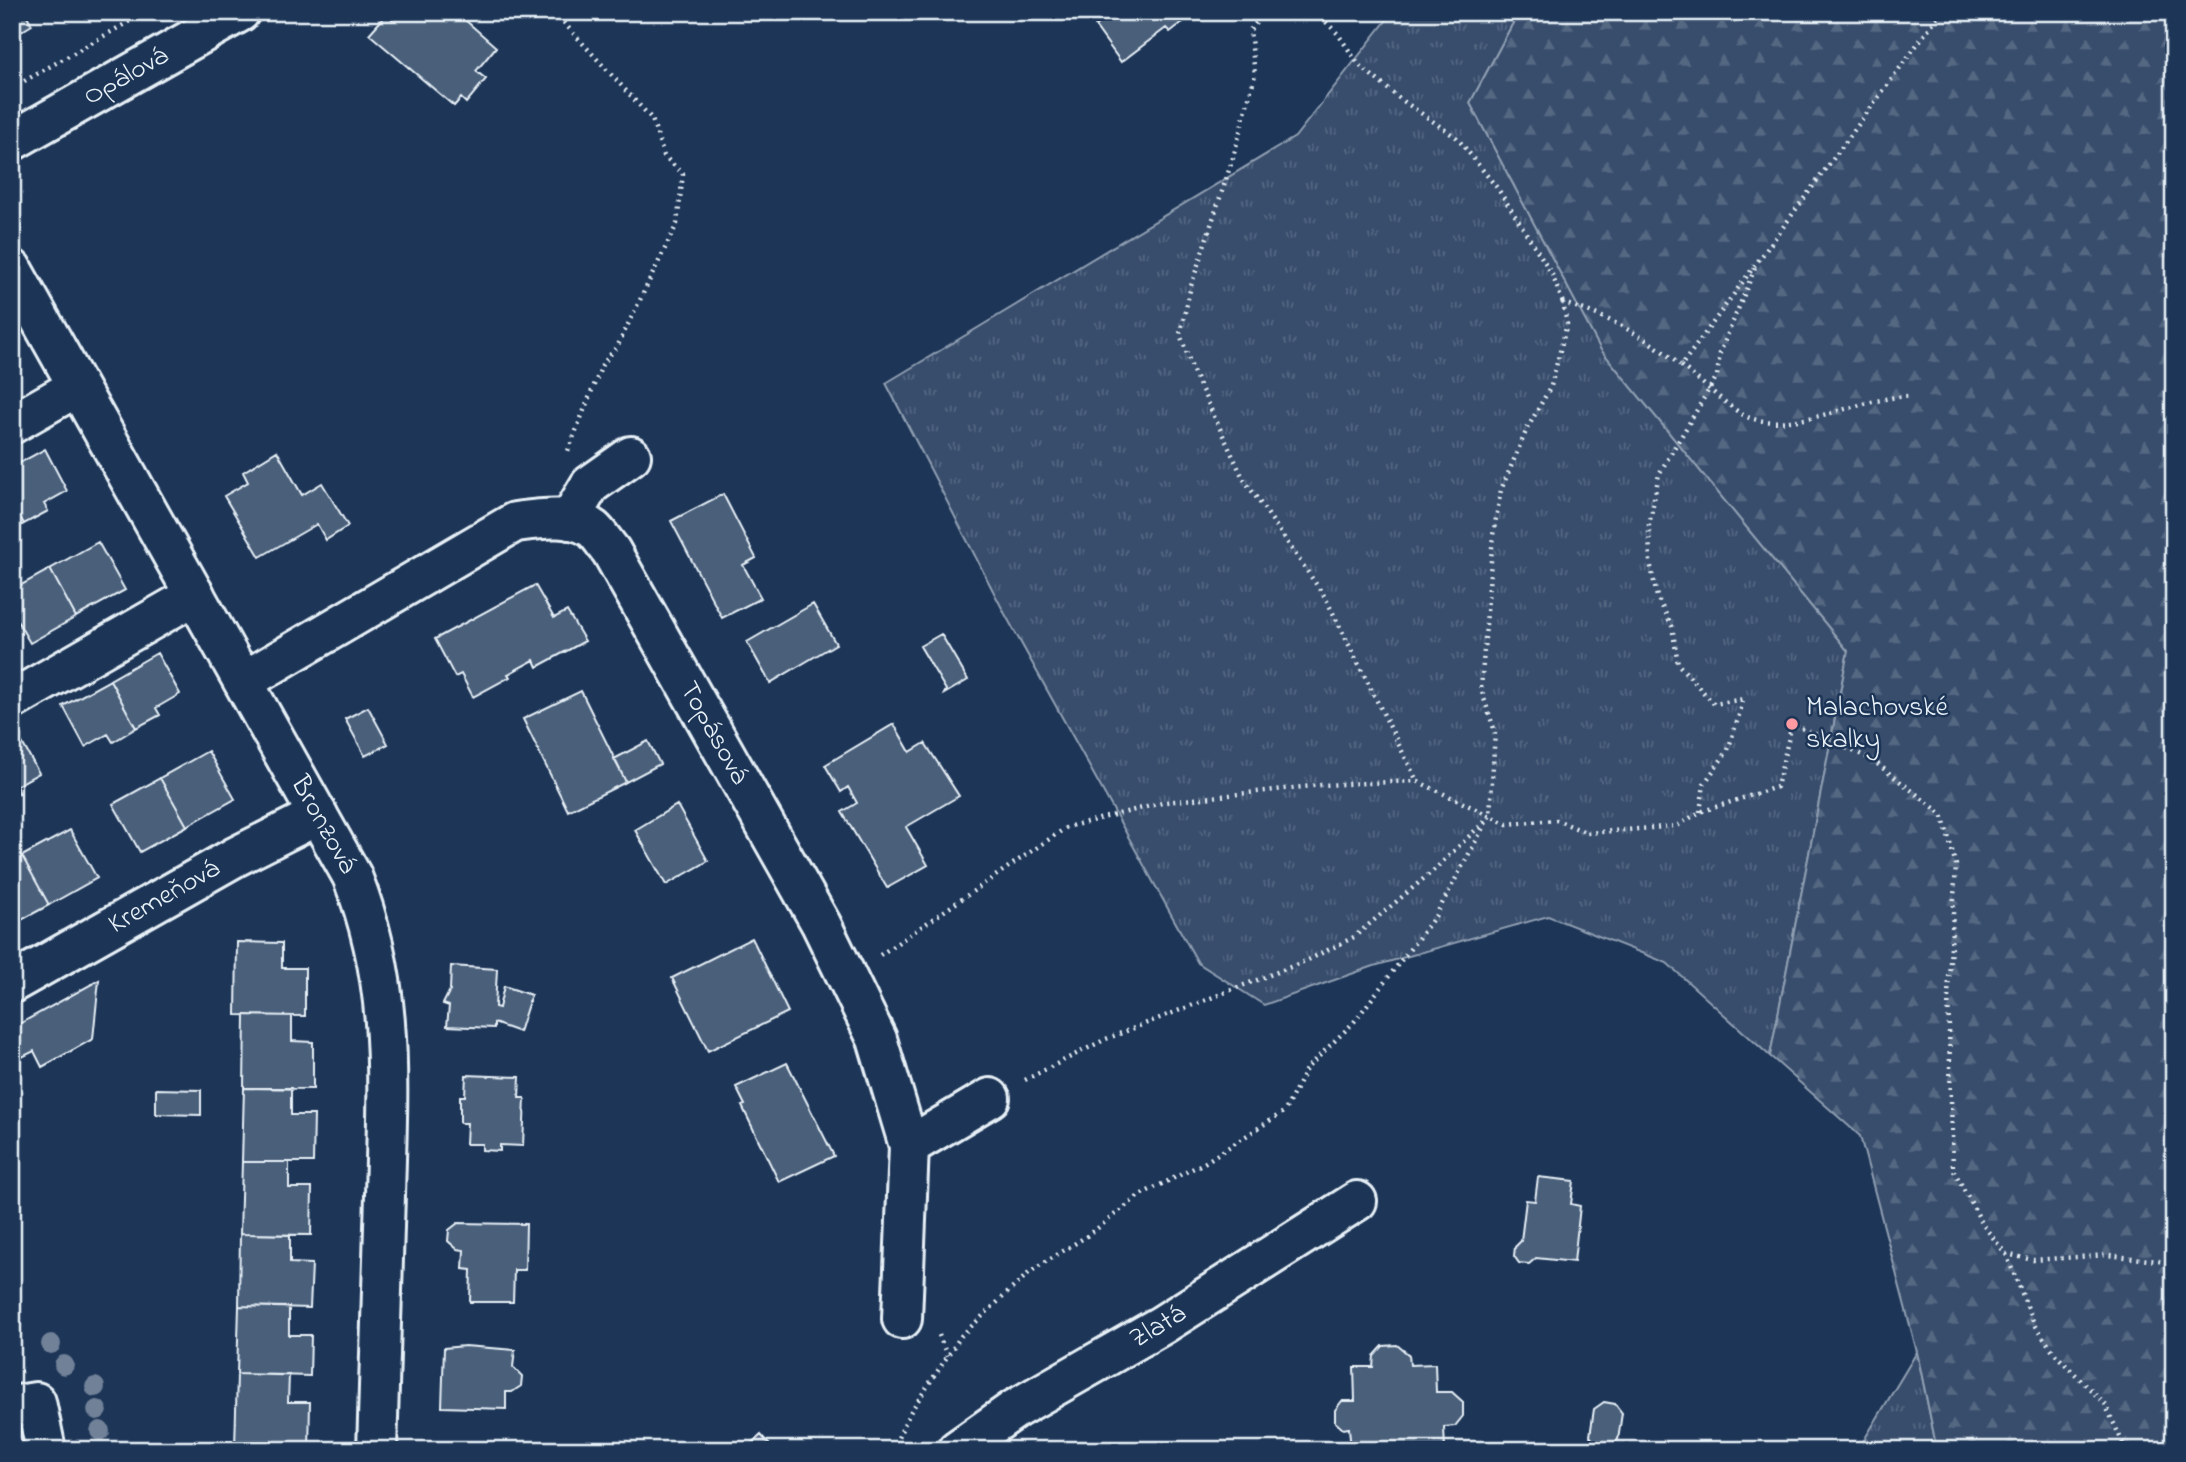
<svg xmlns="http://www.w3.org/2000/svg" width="2186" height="1462" viewBox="0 0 2186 1462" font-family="'Indie Flower',sans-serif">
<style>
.grass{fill:url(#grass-tufts);stroke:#909fb2;stroke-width:2}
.forest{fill:url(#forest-firs);stroke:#909fb2;stroke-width:2}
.building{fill:#495e7a;stroke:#e8f1f8;stroke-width:2}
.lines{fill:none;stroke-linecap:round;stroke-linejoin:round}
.minor-casing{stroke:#e8f1f8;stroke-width:44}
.path{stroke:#e8f1f8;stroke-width:4.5;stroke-dasharray:2 5;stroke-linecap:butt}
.minor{stroke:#1d3557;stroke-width:38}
.tree{fill:#708198}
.poi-dot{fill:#ff9aa2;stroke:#1d3557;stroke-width:2.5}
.labels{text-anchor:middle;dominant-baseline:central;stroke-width:5;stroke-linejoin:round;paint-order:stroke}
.street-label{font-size:28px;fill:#e8f1f8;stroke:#1d3557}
.poi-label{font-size:28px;fill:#e8f1f8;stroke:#1d3557;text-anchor:start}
</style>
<defs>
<pattern id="grass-tufts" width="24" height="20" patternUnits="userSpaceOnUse" patternTransform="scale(1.75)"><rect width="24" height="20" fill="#374d6c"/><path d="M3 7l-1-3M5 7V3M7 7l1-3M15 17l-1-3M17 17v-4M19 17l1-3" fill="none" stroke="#546782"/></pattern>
<pattern id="forest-firs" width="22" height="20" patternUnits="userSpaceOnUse" patternTransform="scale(1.75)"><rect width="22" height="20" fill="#374d6c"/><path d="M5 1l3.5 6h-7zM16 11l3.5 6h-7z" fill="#546782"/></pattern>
</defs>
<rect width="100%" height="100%" fill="#1d3557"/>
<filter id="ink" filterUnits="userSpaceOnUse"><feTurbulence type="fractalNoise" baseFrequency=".0143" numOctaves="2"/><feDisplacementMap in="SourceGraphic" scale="14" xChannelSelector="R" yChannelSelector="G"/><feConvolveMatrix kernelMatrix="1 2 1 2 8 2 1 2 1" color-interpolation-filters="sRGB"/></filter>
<g filter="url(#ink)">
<path class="grass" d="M1393 12H1519L1470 103 1601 350 1848 651 1770 1056 1667 963 1548 916 1374 966 1264 1005 1198 963 1005 614 886 383 1295 137Z
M1917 1352 1937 1450H1858Z"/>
<path class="forest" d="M1519 12H2174V1450H1937L1917 1352 1860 1136 1770 1056 1848 651 1601 350 1470 103Z"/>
<path class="building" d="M12 12H25L32 25 12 37Z
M400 12H456L496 47 476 71 486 79 466 103 461 98 454 106 369 34 387 14 393 20Z
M1113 12H1196L1170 32 1166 28 1121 62 1095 26Z
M45 449 67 491 44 504 48 511 24 524 12 503V467Z
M277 451 302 495 322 483 348 526 326 540 317 524 260 557 224 496 248 482 243 472Z
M723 494 756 558 743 565 761 598 722 618 671 521Z
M12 503 24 524 12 531Z
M98 542 125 590 76 617 50 569Z
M50 569 76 617 30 643 12 612V590Z
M535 585 554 618 567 611 585 641 537 667 534 660 508 674 510 677 473 697 461 674 455 677 435 639Z
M813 604 836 644 770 683 747 642Z
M941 634 968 680 944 694 946 690 920 646Z
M157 653 180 694 156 708 160 715 136 728 110 680Z
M110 680 136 728 113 742 108 734 85 747 63 706Z
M581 691 626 782 568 811 523 719Z
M368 707 388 744 365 756 345 719Z
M894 724 910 752 925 743 959 796 906 827 928 865 887 888 842 812 857 803 848 787 841 792 825 765Z
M16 732 39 773 16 786 20 793 12 797V734Z
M648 741 660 764 626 782 614 759Z
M208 751 235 799 187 826 160 778Z
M160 778 187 826 140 852 113 804Z
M677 805 708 861 666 885 635 830Z
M70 830 97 878 49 905 22 856Z
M22 856 49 905 12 925V862Z
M752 938 788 1012 708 1051 672 978Z
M237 942 282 943V968H305V1016L236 1015Z
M451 966 497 969 495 1007 499 1008 504 986 531 995 519 1032 494 1023V1028L447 1026 449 1006 443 1004 450 990Z
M99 980 93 1039 42 1067 34 1051 12 1062V1028Z
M245 1015 292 1016V1041L313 1042V1089L244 1088Z
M787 1063 834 1156 779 1182 742 1106 745 1105 736 1087Z
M466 1075 520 1077 519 1098H525L523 1146 500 1145V1151L482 1150V1144H466L467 1123H460V1096H465Z
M244 1088H291V1115H314L313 1162H242Z
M156 1089 201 1090V1115L156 1114Z
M242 1162H289V1188H312L311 1235 240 1234Z
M1538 1177 1574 1181 1571 1204 1580 1206 1574 1262 1536 1258 1529 1264 1519 1263 1514 1256 1515 1247 1521 1241 1526 1200 1535 1201Z
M458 1223 526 1224 525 1270H514L513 1302H470L471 1270 463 1269 464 1250 457 1249 448 1241 449 1230Z
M240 1234 290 1235V1263L312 1264 310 1308 239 1306Z
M239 1306 289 1307V1335H311L310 1376 237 1374Z
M1397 1345 1409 1355 1410 1365 1435 1364 1436 1392H1452L1463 1402V1416L1455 1426 1444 1427 1445 1450H1351L1349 1428 1343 1429 1335 1422V1410L1342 1401H1355L1354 1367H1373L1374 1356 1383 1346Z
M465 1346 515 1350 513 1367 522 1376 521 1386 512 1392H506V1409L442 1407 444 1348Z
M237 1374 289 1375 288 1402H310L309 1450 235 1448Z
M1604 1402 1615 1404 1622 1413 1618 1440 1608 1447 1597 1445 1590 1436 1594 1409Z
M761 1435 774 1450H745Z"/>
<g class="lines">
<defs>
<g id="minor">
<path id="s1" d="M12 141 240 12"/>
<path id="s2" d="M12 269 352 876C395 985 388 1080 385 1195 382 1280 380 1365 377 1450"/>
<path d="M12 424 77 387"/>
<path d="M569 520 590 485 631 456"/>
<path id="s3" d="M244 681 515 522C538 519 572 513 593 529 599 534 605 544 611 551L821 924 877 1039 909 1146 902 1319"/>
<path d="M12 700 195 595"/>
<path id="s4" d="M12 983 235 857 318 815"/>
<path d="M909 1146 990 1098"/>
<path d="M12 1406 36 1402 46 1450"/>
<path id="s5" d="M957 1450 1015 1409 1162 1325 1357 1201"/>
</g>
</defs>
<use href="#minor" class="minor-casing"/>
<path class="path" d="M554 12 652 119 664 156 683 174 677 224 618 345 602 365 568 451
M1265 12 1250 30 1255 75 1233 158 1191 286 1180 334 1193 371 1243 478 1325 597 1417 781 1507 824 1557 820 1587 833 1677 826 1700 812 1777 787 1792 724 1871 759 1942 814 1956 865 1948 995 1953 1169 1983 1225 2006 1254 2033 1260 2108 1255 2174 1263
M1316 12 1338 34 1359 65 1399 98 1457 138 1498 189 1551 272 1563 303
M12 88 146 12
M1681 366C1697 377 1734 413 1750 418 1798 433 1860 398 1909 396
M1700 812 1704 784 1728 750 1744 699 1714 704 1678 664 1672 626 1657 597 1650 562 1649 525 1659 474 1717 376 1720 353 1755 268
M880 955 1067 827 1166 802 1321 785 1417 781
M1025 1080 1106 1039 1308 960 1354 937 1434 870 1485 821
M2006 1254 2035 1326 2056 1355 2105 1404 2126 1450
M939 1335 947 1356
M892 1450 911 1411 961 1336 1030 1272 1090 1234 1140 1195 1204 1163 1285 1111 1306 1069 1354 1022 1436 915 1490 815 1495 732 1481 689 1493 535 1501 490 1527 429 1551 386 1567 324 1563 303C1605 315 1648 337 1681 366L1941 12"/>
<use href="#minor" class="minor"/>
</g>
<g class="tree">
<circle cx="51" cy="1344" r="10"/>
<circle cx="64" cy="1365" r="10"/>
<circle cx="95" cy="1387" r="10"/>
<circle cx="97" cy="1410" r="10"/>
<circle cx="100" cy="1431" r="10"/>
</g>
</g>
<circle class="poi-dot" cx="1792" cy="724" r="7"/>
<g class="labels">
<g class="street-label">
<text stroke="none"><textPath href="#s1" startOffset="131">Opálová</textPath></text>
<text stroke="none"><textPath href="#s3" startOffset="632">Topásová</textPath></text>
<text stroke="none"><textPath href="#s2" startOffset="637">Bronzová</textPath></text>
<text stroke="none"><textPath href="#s4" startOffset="175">Kremeňová</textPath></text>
<text stroke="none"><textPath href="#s5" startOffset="236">Zlatá</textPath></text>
</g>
<g class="poi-label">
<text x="1806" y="708">Malachovské<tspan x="1806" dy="32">skalky</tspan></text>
</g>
</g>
<rect width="2186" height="1462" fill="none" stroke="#1d3557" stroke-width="42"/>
<rect x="21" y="21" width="2144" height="1420" fill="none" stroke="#e8f1f8" stroke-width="2.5" filter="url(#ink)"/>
</svg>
